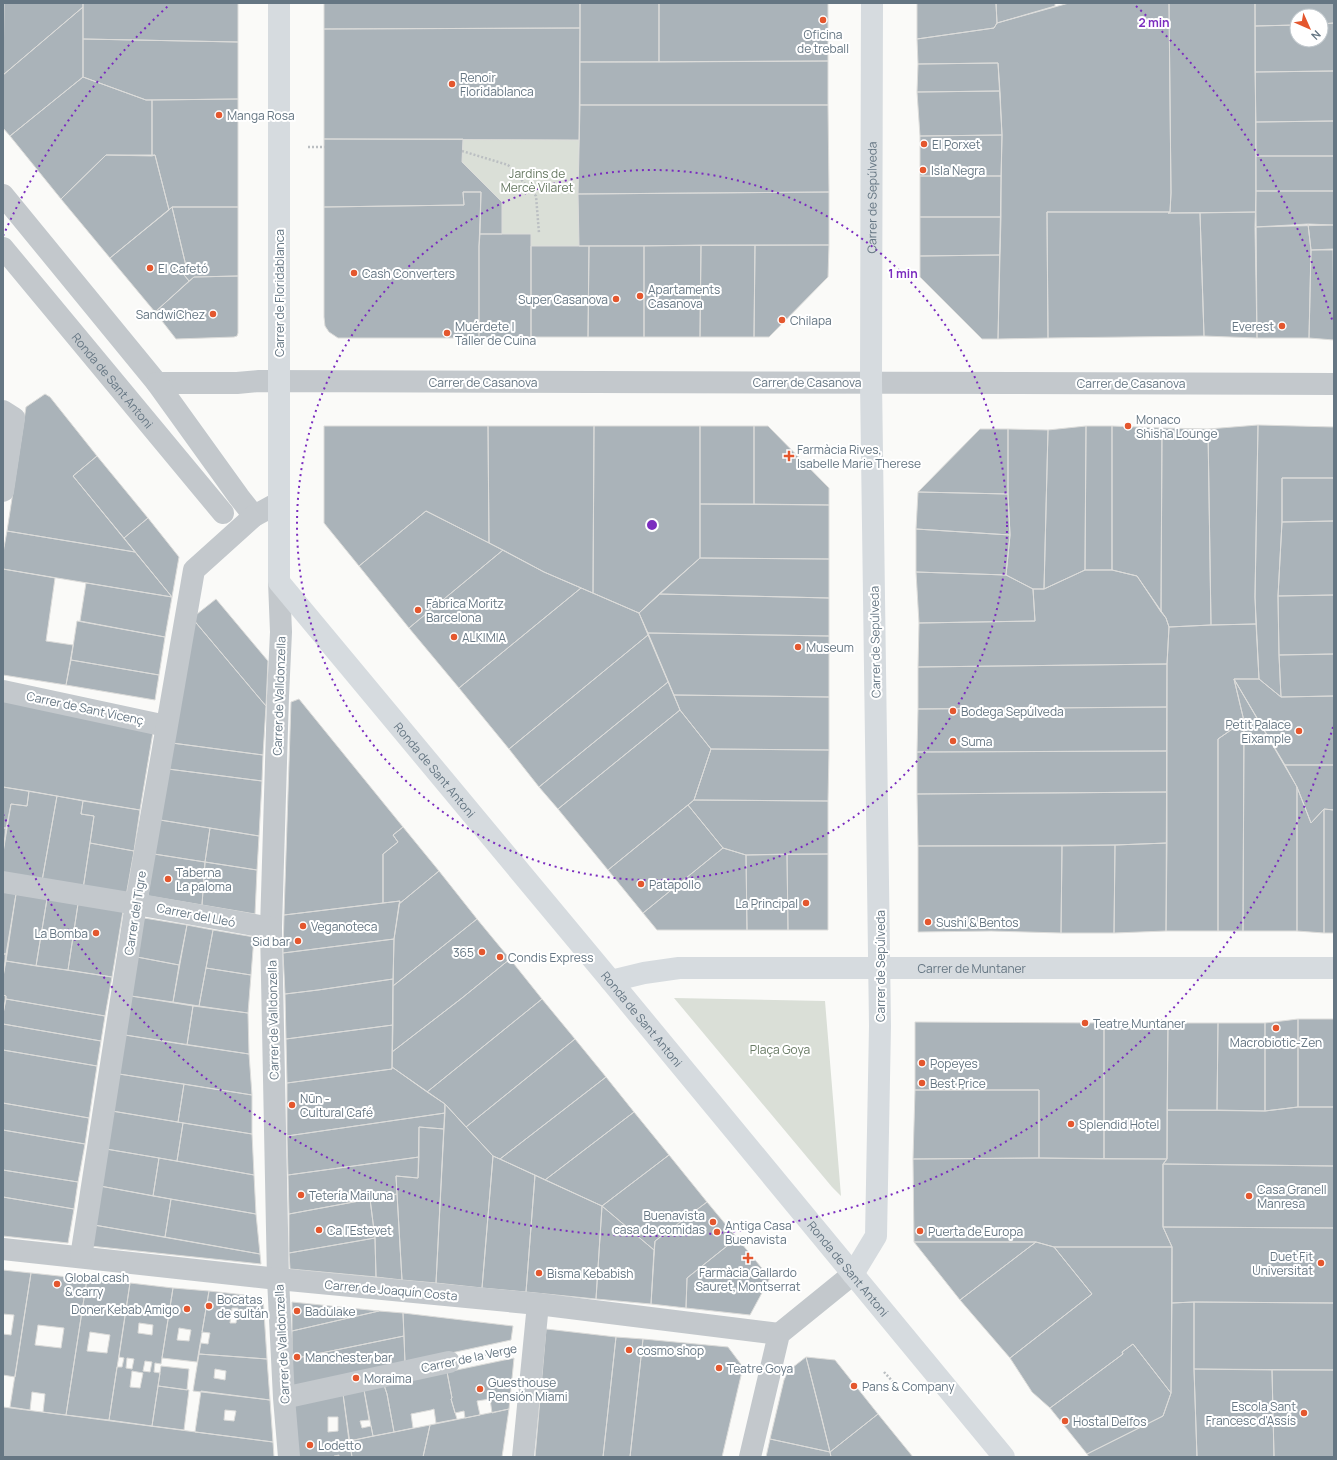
<svg xmlns="http://www.w3.org/2000/svg" width="1337" height="1460" viewBox="0 0 1337 1460" font-family="Manrope,sans-serif">
<style>
.green{fill:#dadfd7}
.building{fill:#aab3b9;stroke:#dcdcda;fill-rule:evenodd}
.lines{fill:none;stroke-linecap:round;stroke-linejoin:round}
.path{stroke:#bbbfc2;stroke-width:2.5;stroke-dasharray:2 2;stroke-linecap:butt}
.street{stroke:#c3c8cc;stroke-width:22}
.secondary{stroke:#d6dbdf;stroke-width:22}
.ring{fill:none;stroke:#7b2cbf;stroke-width:2;stroke-dasharray:2 4}
.poi-dot{fill:#e4572e;stroke:#fff;stroke-width:1.5}
.labels{text-anchor:middle;dominant-baseline:central;stroke-width:4;stroke-linejoin:round;paint-order:stroke}
.poi-label{font-size:12px;fill:#657683;stroke:#fff;text-anchor:start}
.park-label{font-size:12px;fill:#687a64;stroke:#fff}
.street-label{font-size:12px;fill:#657683;stroke:#fff}
.centre{fill:#7b2cbf;stroke:#fff;stroke-width:2}
.ring-label{font-size:12px;text-anchor:middle;font-weight:bold;fill:#7b2cbf;stroke:#fff;stroke-width:4;stroke-linejoin:round;paint-order:stroke}
</style>
<rect width="100%" height="100%" fill="#fafaf8"/>
<path class="green" d="M463 139 579 140 578 194 579 246H531V234H502V202L462 162Z
M674 998 825 1001 841 1196 832 1187Z"/>
<path class="building" d="M4 3H83V7L3 75Z
M83 3H238V42L83 39Z
M324 3H580V28L324 29Z
M580 3H659V62H580Z
M659 3H828V61L659 62Z
M917 3H996L997 23 994 28 917 39Z
M996 3H1055V6L997 23Z
M1069 3H1169L1171 193 1170 212H1047L1048 338 998 339 1002 135 998 63 918 64 917 39 994 28 997 23Z
M1169 3H1255L1256 212 1168 213 1170 212 1171 193Z
M1255 3H1334V23L1321 24V16H1297V25L1255 26Z
M83 7V77L10 136 3 128V75Z
M1334 23V71L1255 72V26L1297 25V40H1321V24Z
M580 28 579 140 324 139V29Z
M83 39 238 42V99L146 100 83 77Z
M828 61V105H580V62Z
M998 63 1000 91 917 92 918 64Z
M1334 71V121L1256 122 1255 72Z
M83 77 146 100H152V156L106 155 61 199 10 136Z
M1000 91 1002 135 920 136 917 92Z
M238 99V207H172L169 210 155 155 152 156V100Z
M580 105H828L829 192 578 194Z
M1334 121V156H1256V122Z
M1002 135 1001 176H920V136Z
M324 139H463L462 162 502 202V234H480L481 192H463L464 205 324 207Z
M106 155H155L169 210 110 258 61 199Z
M1256 156H1334V191H1256Z
M920 176H1001V217H920Z
M1256 191H1334V225L1255 227Z
M463 192H481L479 246V338H338L329 332 325 326 324 317V207L464 205Z
M829 192V245L579 246 578 194Z
M172 207H238V276L194 277 189 281 180 270 186 266Z
M172 207 186 266 180 270 189 281 155 312 110 258Z
M1047 212H1170L1168 213H1200L1204 336 1048 338Z
M1256 212 1257 338 1204 336 1200 213Z
M920 217H1001L1000 255 920 256Z
M1308 224 1311 250 1309 338H1257L1255 227Z
M1308 224 1334 225V250H1311Z
M480 234H531V337L479 338V246Z
M701 245 700 337H644V246Z
M701 245H755L754 337H700Z
M755 245H829L828 277 769 337H754Z
M531 246H589L588 337H531Z
M589 246H644V337H588Z
M1333 249 1334 340 1309 338 1311 250Z
M1000 255 998 339H982L920 277V256Z
M238 276V333L237 336 234 337 176 339 155 312 194 277Z
M45 394 50 397 97 456 73 476 135 552 7 531 26 407Z
M1258 425 1255 597 1256 624 1211 625 1208 429Z
M1258 425 1334 427V478H1282V522L1278 596 1279 655 1281 697 1259 679 1255 597Z
M324 426H488L489 543 426 511 359 566 324 523Z
M488 426H594L593 593 544 572 489 543Z
M594 426H700V558L639 613 593 593Z
M700 426H754V504H700Z
M754 426H768L829 488V505L754 504Z
M1086 426 1085 570 1044 589 1048 430Z
M1086 426H1112V570H1085Z
M1112 426 1162 428 1161 612 1137 576 1112 570Z
M1162 428 1208 429 1211 625 1169 627 1166 618 1161 612Z
M980 429H1008V494L918 492Z
M1008 429 1048 430 1044 589H1033L1006 575 1010 535 1008 494Z
M97 456 148 518 124 538 73 476Z
M1282 478H1334V521L1282 522Z
M918 492 1008 494 1010 535 916 529Z
M700 504 829 505V559L700 558Z
M426 511 503 550 409 628 359 566Z
M148 518 179 557 172 597 124 538Z
M1334 521V595L1278 596 1282 522Z
M916 529 1010 535 1006 575 916 572Z
M7 531 135 552 172 597 3 569V553Z
M503 550 544 572 581 588 459 688 409 628Z
M700 558 829 559V598L659 594Z
M3 569 55 578 46 641 73 645 66 685 3 675Z
M1085 570H1112L1137 576 1166 618 1169 627 1167 664 918 667 919 623 1035 621 1033 589H1044Z
M916 572 1006 575 1033 589 1035 621 919 623Z
M86 583 172 597 165 637 80 621Z
M581 588 639 613 648 635 509 749 459 688Z
M659 594 829 598V636L648 633 639 613Z
M1334 595V654L1279 655 1278 596Z
M216 599 268 661 266 706 192 618Z
M192 618 266 706 263 755 172 743Z
M77 621 165 637 159 675 71 660Z
M1256 624 1259 679H1234L1244 721 1218 739V931H1166L1167 664 1169 627 1211 625Z
M648 633 829 636V697L674 695Z
M648 635 668 682 539 787 509 749Z
M1334 654V696L1281 697 1279 655Z
M71 660 159 675 155 700 66 685Z
M1167 664V707L918 709V667Z
M1234 679 1297 787V931H1243L1244 721Z
M1234 679H1259L1281 697 1334 696V765H1285Z
M668 682 680 710 558 809 539 787Z
M674 695 829 697V750L711 749 680 710Z
M299 699 403 827 393 835 398 842 383 854V903L284 915 291 702Z
M3 700 154 726 140 810 3 787Z
M1167 707V751L917 752 918 709Z
M680 710 711 749 694 800 608 870 558 809Z
M1244 721 1243 931H1218V739Z
M172 743 263 755 262 781 168 769Z
M711 749 829 750 828 801 694 800Z
M1167 751V792L917 794V752Z
M1285 765H1334V810L1324 809 1311 823 1297 787Z
M168 769 262 781 259 836 160 820Z
M3 787 29 791 27 806 11 804 6 828H3Z
M1297 787 1311 823 1324 809V933L1297 931Z
M29 791 57 796 42 881 3 875V853L11 804 27 806Z
M1167 792V843L1115 845 918 846 917 794Z
M57 796 83 801 81 814 94 816 83 889 42 881Z
M694 800 828 801V854L746 855 723 848 688 805Z
M83 801 140 810 134 851 90 843 94 816 81 814Z
M688 805 723 848 643 913 608 870Z
M1324 809 1334 810V933H1324Z
M160 820 210 828 205 862 154 854Z
M403 827 439 871 399 904 400 901 383 903V854L398 842 393 835Z
M3 828H6L3 853Z
M210 828 259 836 257 870 205 862Z
M90 843 134 851 126 896 83 889Z
M1167 843 1166 931 1114 933 1115 845Z
M1115 845 1114 933H1061L1062 846Z
M918 846H1062L1061 933 991 931 918 932Z
M723 848 746 855 747 930H657L643 913Z
M154 854 205 862 202 905 148 896Z
M787 854H828V930H788Z
M787 854 788 930H747L746 855Z
M205 862 257 870 255 914 202 905Z
M439 871 477 919 393 986 394 939 399 904Z
M3 892 16 894 6 954H3Z
M16 894 47 899 36 966 6 961Z
M47 899 78 904 68 970 36 966Z
M400 901 394 939 283 953 284 915Z
M78 904 123 911 112 977 68 970Z
M144 918 187 925 179 965 137 957Z
M477 919 510 959 462 998 392 1052 393 986Z
M187 925 213 930 199 1006 173 1002Z
M213 930 254 937 251 975 206 968Z
M394 939 393 979 318 990 285 994 283 953Z
M3 954H6L3 977Z
M137 957 179 965 173 1002 131 996Z
M510 959 542 999 427 1092 392 1067V1052L462 998Z
M6 961 112 977 105 1016 6 999V996L3 995V977Z
M206 968 251 975 248 1013 199 1006Z
M393 979V1025L286 1039 285 994 318 990Z
M3 995 6 996 3 1014Z
M131 996 193 1006 187 1045 125 1035Z
M6 999 105 1016 101 1041 3 1024V1014Z
M542 999 575 1039 466 1127 445 1104 427 1092Z
M193 1006 248 1013 249 1054 187 1045Z
M1298 1019V1107L1265 1111V1023Z
M1298 1019H1334V1107H1298Z
M915 1022 1104 1023V1159L1039 1158V1090H915Z
M1104 1023H1168L1167 1159H1104Z
M1168 1023H1218L1217 1110H1167Z
M1218 1023H1265V1111L1217 1110Z
M3 1024 101 1041 97 1066 3 1050Z
M393 1025 392 1069 287 1083 286 1039Z
M125 1035 249 1054 252 1095 119 1074Z
M575 1039 606 1077 500 1159 493 1156 466 1127Z
M3 1050 97 1066 89 1118 3 1103Z
M392 1067 445 1104V1113L287 1136V1083L392 1069Z
M119 1074 184 1084 178 1122 112 1111Z
M606 1077 634 1112 545 1180 500 1159Z
M184 1084 252 1095V1134L178 1122Z
M915 1090H1039V1158L913 1159Z
M3 1103 89 1118 85 1144 3 1130Z
M445 1104 493 1156 482 1288 436 1283Z
M1298 1107H1334V1166L1163 1164 1167 1159V1110L1265 1111Z
M112 1111 183 1123 177 1161 106 1149Z
M634 1112 669 1155 602 1206 545 1180Z
M445 1113 444 1129 419 1127V1157L288 1175 287 1136Z
M183 1123 252 1134 254 1175 177 1161Z
M419 1127 444 1129 436 1283 402 1280 396 1176 418 1178Z
M3 1130 85 1144 78 1182 3 1170Z
M106 1149 159 1158 153 1196 100 1186Z
M669 1155 707 1202 655 1241 654 1250 602 1206Z
M493 1156 535 1175 526 1292 482 1288Z
M419 1157 418 1178 396 1176 397 1194 289 1214 288 1175Z
M159 1158 254 1175 256 1214 153 1196Z
M1039 1158 1167 1159 1163 1164V1227L1172 1247H1054L1036 1242H914L913 1159Z
M1163 1164 1334 1166V1228L1163 1227Z
M3 1170 78 1182 74 1209 3 1197Z
M535 1175 602 1206 596 1299 526 1292Z
M100 1186 171 1199 165 1237 94 1225Z
M397 1194 402 1280 376 1277 375 1238 370 1199Z
M3 1197 74 1209 68 1243 3 1236Z
M171 1199 256 1214 260 1254 165 1237Z
M370 1199 375 1238 289 1253V1214Z
M707 1202 737 1238 687 1278 686 1308 651 1304 655 1241Z
M602 1206 654 1250 651 1304 596 1299Z
M94 1225 260 1254 261 1264 90 1246Z
M1163 1227 1334 1228V1303L1194 1302 1172 1303V1247Z
M375 1238 376 1277 290 1269 289 1253Z
M737 1238 770 1278 750 1315 686 1308 687 1278Z
M914 1242H1036L960 1300Z
M1036 1242 1054 1247 1092 1294 1010 1358 960 1300Z
M1054 1247H1172L1171 1393 1133 1344 1122 1352 1123 1354 1050 1408 1032 1392 1010 1358 1092 1294Z
M3 1270 31 1273 15 1377 3 1375V1334L11 1335 14 1315 3 1314Z
M31 1273 87 1279 66 1415 43 1412 45 1394 32 1392 30 1410 10 1407ZM38 1325 64 1328 61 1348 35 1345Z
M87 1279 130 1283 109 1420 66 1415ZM90 1332 110 1335 107 1353 87 1351Z
M130 1283 173 1288 161 1364 155 1363 154 1372 160 1373 152 1426 109 1420 117 1367H122L124 1358 119 1357ZM139 1323 153 1325 152 1335 138 1333ZM127 1358 134 1359 132 1369 126 1368ZM145 1361 152 1362 150 1372 143 1371ZM132 1371 143 1373 140 1388 130 1387Z
M173 1288 209 1291 197 1362 162 1358ZM179 1328 191 1330 189 1341 177 1340Z
M209 1291 263 1297 267 1359 199 1354 201 1343 208 1344 210 1333 202 1332ZM232 1308H238L236 1323H230Z
M292 1302 379 1311 292 1331Z
M1194 1302V1369L1197 1457H1089L1087 1454 1163 1416 1171 1393 1172 1303Z
M1194 1302 1334 1303V1370L1194 1369Z
M379 1311 403 1313 404 1336 292 1359V1331Z
M403 1313 513 1326 511 1340 405 1363Z
M546 1329 616 1337 603 1457H535Z
M404 1336 405 1363 295 1387 292 1384V1359Z
M616 1337 643 1339 630 1457H603Z
M643 1339 728 1347 743 1367 722 1457H630Z
M1133 1344 1171 1393 1163 1416 1087 1454 1050 1408 1123 1354 1122 1352Z
M199 1354 267 1359 270 1400 193 1391ZM215 1369 226 1371 225 1380 214 1378Z
M806 1357 821 1415 830 1452 770 1439 784 1380 788 1371Z
M806 1357 835 1360 878 1414 830 1452Z
M514 1358 509 1409 492 1413 490 1399 477 1401 480 1415 465 1418 464 1411 455 1413 451 1399 452 1398 447 1372Z
M161 1366 189 1369 187 1390 158 1386Z
M1194 1369 1272 1370 1274 1457H1197Z
M1272 1370H1334V1457H1274Z
M447 1372 452 1398 451 1399 457 1419 436 1423 434 1409 431 1410 411 1414 413 1428 394 1432 387 1394 384 1385Z
M384 1385 387 1394 394 1432 373 1436 364 1390Z
M158 1386 189 1390 184 1430 152 1426Z
M364 1390 369 1420 360 1421 362 1428 371 1426 373 1436 349 1441 343 1394Z
M201 1391 270 1400 273 1442 195 1432ZM225 1410 236 1411 234 1421 224 1420Z
M343 1394 352 1457H339V1455L334 1456V1457H297L293 1405ZM328 1417H338V1431L328 1432Z
M3 1407 273 1442 274 1457H3Z
M509 1409 502 1457H423L430 1425Z
M878 1414 913 1457H831L830 1452Z
M430 1425 423 1457H352L349 1441Z
M770 1439 830 1452 831 1457H766Z"/>
<g class="lines">
<path class="path" d="M308 147H325
M462 151 508 165 536 196 539 233
M473 1357 508 1350
M884 1372 894 1383"/>
<g class="street">
<path d="M3 195 157 383H237L259 381 1334 384"/>
<path id="s1" d="M3 248 223 513"/>
<path d="M157 383 239 497 254 516"/>
<path d="M3 411 14 418 3 491"/>
<path d="M279 582 281 632 278 696 271 928 278 1279 284 1398 289 1457"/>
<path d="M3 691 166 726"/>
<path d="M3 882 136 904 271 928"/>
<path d="M3 1249 278 1279 538 1304 779 1334"/>
<path d="M81 1257 136 904 194 570 254 516 278 503"/>
<path d="M288 1397 449 1362"/>
<path d="M523 1457 538 1304"/>
<path d="M750 1457 779 1334 853 1274"/>
</g>
<g class="secondary">
<path id="s2" d="M279 3V582L611 981 1004 1457"/>
<path id="s3" d="M611 981 644 973 679 968H1334"/>
<path id="s4" d="M853 1274 876 1236 880 1026 871 382 872 3"/>
</g>
</g>
<g class="ring">
<circle cx="652" cy="525" r="355"/>
<path d="M1333 727A710 710 0 0 1 3 814M3 236A710 710 0 0 1 168 6M1136 6A710 710 0 0 1 1333 323"/>
</g>
<g class="poi-dot">
<circle cx="823" cy="20" r="4"/>
<circle cx="452" cy="84" r="4"/>
<circle cx="219" cy="115" r="4"/>
<circle cx="924" cy="144" r="4"/>
<circle cx="923" cy="170" r="4"/>
<circle cx="150" cy="268" r="4"/>
<circle cx="354" cy="273" r="4"/>
<circle cx="640" cy="296" r="4"/>
<circle cx="616" cy="299" r="4"/>
<circle cx="213" cy="314" r="4"/>
<circle cx="782" cy="320" r="4"/>
<circle cx="1282" cy="326" r="4"/>
<circle cx="447" cy="333" r="4"/>
<circle cx="1128" cy="426" r="4"/>
<path d="M787 450h4v4h4v4h-4v4h-4v-4h-4v-4h4z"/>
<circle cx="418" cy="610" r="4"/>
<circle cx="454" cy="637" r="4"/>
<circle cx="798" cy="647" r="4"/>
<circle cx="953" cy="711" r="4"/>
<circle cx="1299" cy="731" r="4"/>
<circle cx="953" cy="741" r="4"/>
<circle cx="168" cy="879" r="4"/>
<circle cx="641" cy="884" r="4"/>
<circle cx="806" cy="903" r="4"/>
<circle cx="928" cy="922" r="4"/>
<circle cx="303" cy="926" r="4"/>
<circle cx="96" cy="933" r="4"/>
<circle cx="298" cy="941" r="4"/>
<circle cx="482" cy="952" r="4"/>
<circle cx="500" cy="957" r="4"/>
<circle cx="1085" cy="1023" r="4"/>
<circle cx="1276" cy="1028" r="4"/>
<circle cx="922" cy="1063" r="4"/>
<circle cx="922" cy="1083" r="4"/>
<circle cx="292" cy="1105" r="4"/>
<circle cx="1071" cy="1124" r="4"/>
<circle cx="301" cy="1195" r="4"/>
<circle cx="1249" cy="1196" r="4"/>
<circle cx="713" cy="1222" r="4"/>
<circle cx="319" cy="1230" r="4"/>
<circle cx="920" cy="1231" r="4"/>
<circle cx="717" cy="1232" r="4"/>
<path d="M746 1252h4v4h4v4h-4v4h-4v-4h-4v-4h4z"/>
<circle cx="1321" cy="1263" r="4"/>
<circle cx="539" cy="1273" r="4"/>
<circle cx="57" cy="1284" r="4"/>
<circle cx="209" cy="1306" r="4"/>
<circle cx="187" cy="1309" r="4"/>
<circle cx="297" cy="1311" r="4"/>
<circle cx="629" cy="1350" r="4"/>
<circle cx="297" cy="1357" r="4"/>
<circle cx="719" cy="1368" r="4"/>
<circle cx="356" cy="1378" r="4"/>
<circle cx="854" cy="1386" r="4"/>
<circle cx="480" cy="1389" r="4"/>
<circle cx="1304" cy="1413" r="4"/>
<circle cx="1065" cy="1421" r="4"/>
<circle cx="310" cy="1445" r="4"/>
</g>
<g class="labels">
<g class="poi-label">
<text x="823" y="34" text-anchor="middle">Oficina<tspan x="823" dy="14">de treball</tspan></text>
<text x="460" y="77">Renoir<tspan x="460" dy="14">Floridablanca</tspan></text>
<text x="227" y="115">Manga Rosa</text>
<text x="932" y="144">El Porxet</text>
<text x="931" y="170">Isla Negra</text>
<text x="158" y="268">El Cafetó</text>
<text x="362" y="273">Cash Converters</text>
<text x="648" y="289">Apartaments<tspan x="648" dy="14">Casanova</tspan></text>
<text x="608" y="299" text-anchor="end">Super Casanova</text>
<text x="205" y="314" text-anchor="end">SandwiChez</text>
<text x="790" y="320">Chilapa</text>
<text x="455" y="326">Muérdete |<tspan x="455" dy="14">Taller de Cuina</tspan></text>
<text x="1274" y="326" text-anchor="end">Everest</text>
<text x="1136" y="419">Monaco<tspan x="1136" dy="14">Shisha Lounge</tspan></text>
<text x="797" y="449">Farmàcia Rives,<tspan x="797" dy="14">Isabelle Marie Therese</tspan></text>
<text x="426" y="603">Fábrica Moritz<tspan x="426" dy="14">Barcelona</tspan></text>
<text x="462" y="637">ALKIMIA</text>
<text x="806" y="647">Museum</text>
<text x="961" y="711">Bodega Sepúlveda</text>
<text x="1291" y="724" text-anchor="end">Petit Palace<tspan x="1291" dy="14">Eixample</tspan></text>
<text x="961" y="741">Suma</text>
<text x="176" y="872">Taberna<tspan x="176" dy="14">La paloma</tspan></text>
<text x="649" y="884">Patapollo</text>
<text x="798" y="903" text-anchor="end">La Principal</text>
<text x="936" y="922">Sushi &amp; Bentos</text>
<text x="311" y="926">Veganoteca</text>
<text x="88" y="933" text-anchor="end">La Bomba</text>
<text x="290" y="941" text-anchor="end">Sid bar</text>
<text x="474" y="952" text-anchor="end">365</text>
<text x="508" y="957">Condis Express</text>
<text x="1093" y="1023">Teatre Muntaner</text>
<text x="1276" y="1042" text-anchor="middle">Macrobiotic-Zen</text>
<text x="930" y="1063">Popeyes</text>
<text x="930" y="1083">Best Price</text>
<text x="300" y="1098">Nūn -<tspan x="300" dy="14">Cultural Café</tspan></text>
<text x="1079" y="1124">Splendid Hotel</text>
<text x="1257" y="1189">Casa Granell<tspan x="1257" dy="14">Manresa</tspan></text>
<text x="309" y="1195">Tetería Mailuna</text>
<text x="705" y="1215" text-anchor="end">Buenavista<tspan x="705" dy="14">casa de comidas</tspan></text>
<text x="725" y="1225">Antiga Casa<tspan x="725" dy="14">Buenavista</tspan></text>
<text x="327" y="1230">Ca l'Estevet</text>
<text x="928" y="1231">Puerta de Europa</text>
<text x="1313" y="1256" text-anchor="end">Duet Fit<tspan x="1313" dy="14">Universitat</tspan></text>
<text x="748" y="1272" text-anchor="middle">Farmàcia Gallardo<tspan x="748" dy="14">Sauret, Montserrat</tspan></text>
<text x="547" y="1273">Bisma Kebabish</text>
<text x="65" y="1277">Global cash<tspan x="65" dy="14">&amp; carry</tspan></text>
<text x="217" y="1299">Bocatas<tspan x="217" dy="14">de sultán</tspan></text>
<text x="179" y="1309" text-anchor="end">Doner Kebab Amigo</text>
<text x="305" y="1311">Badulake</text>
<text x="637" y="1350">cosmo shop</text>
<text x="305" y="1357">Manchester bar</text>
<text x="727" y="1368">Teatre Goya</text>
<text x="364" y="1378">Moraima</text>
<text x="488" y="1382">Guesthouse<tspan x="488" dy="14">Pensión Miami</tspan></text>
<text x="862" y="1386">Pans &amp; Company</text>
<text x="1296" y="1406" text-anchor="end">Escola Sant<tspan x="1296" dy="14">Francesc d'Assís</tspan></text>
<text x="1073" y="1421">Hostal Delfos</text>
<text x="318" y="1445">Lodetto</text>
</g>
<g class="park-label">
<text x="537" y="173">Jardins de<tspan x="537" dy="14">Mercè Vilaret</tspan></text>
<text x="780" y="1049">Plaça Goya</text>
</g>
<g class="street-label">
<text stroke="none"><textPath href="#s4" startOffset="1083">Carrer de Sepúlveda</textPath></text>
<text transform="translate(279 293) rotate(-90)">Carrer de Floridablanca</text>
<text stroke="none"><textPath href="#s1" startOffset="172">Ronda de Sant Antoni</textPath></text>
<text x="483" y="382">Carrer de Casanova</text>
<text x="807" y="382">Carrer de Casanova</text>
<text x="1131" y="383">Carrer de Casanova</text>
<text transform="translate(875 642) rotate(-91)">Carrer de Sepúlveda</text>
<text transform="translate(279 696) rotate(-88)">Carrer de Valldonzella</text>
<text transform="translate(85 708) rotate(12)">Carrer de Sant Vicenç</text>
<text stroke="none"><textPath href="#s2" startOffset="823">Ronda de Sant Antoni</textPath></text>
<text transform="translate(135 913) rotate(-81)">Carrer del Tigre</text>
<text transform="translate(196 915) rotate(11)">Carrer del Lleó</text>
<text transform="translate(880 966) rotate(-90)">Carrer de Sepúlveda</text>
<text stroke="none"><textPath href="#s3" startOffset="362">Carrer de Muntaner</textPath></text>
<text stroke="none"><textPath href="#s2" startOffset="1147">Ronda de Sant Antoni</textPath></text>
<text transform="translate(273 1020) rotate(-91)">Carrer de Valldonzella</text>
<text stroke="none"><textPath href="#s2" startOffset="1471">Ronda de Sant Antoni</textPath></text>
<text transform="translate(391 1290) rotate(5)">Carrer de Joaquín Costa</text>
<text transform="translate(282 1344) rotate(-93)">Carrer de Valldonzella</text>
<text transform="translate(469 1358) rotate(-12)">Carrer de la Verge</text>
</g>
</g>
<circle cx="652" cy="525" r="6" class="centre"/>
<g class="ring-label">
<text x="1154" y="27">2 min</text>
<text x="903" y="278">1 min</text>
</g>
<rect width="1337" height="1460" fill="none" stroke="#657683" stroke-width="8"/>
<g transform="translate(1309 28) rotate(135)"><circle r="19" fill="#ffffff" stroke="#c1c8cd"/>
<path d="M0-3L7 15L0 10L-7 15Z" fill="#e4572e"/>
<text y="-6" font-size="11" font-weight="bold" text-anchor="middle" fill="#657683">N</text>
</g>
</svg>
